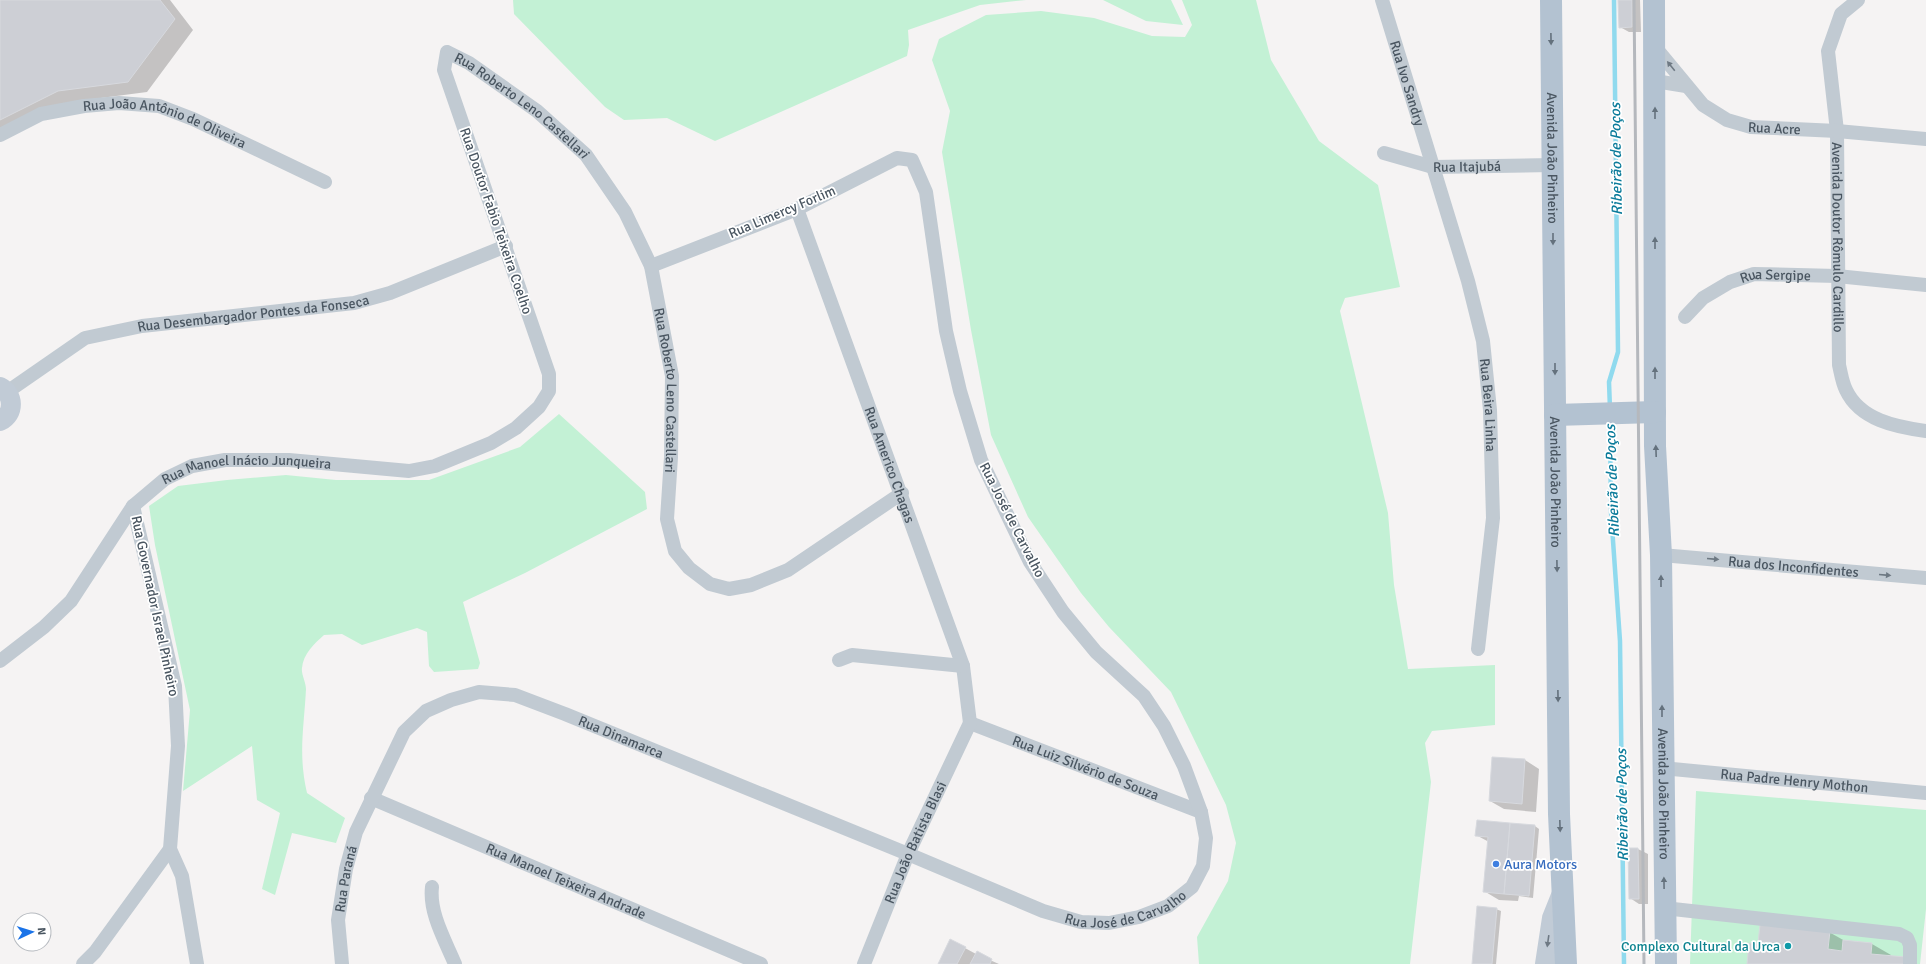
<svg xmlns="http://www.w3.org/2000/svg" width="1926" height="964" viewBox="0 0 1926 964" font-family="Signika,sans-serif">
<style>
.green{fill:#c3f1d5}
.shadow{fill:#0003}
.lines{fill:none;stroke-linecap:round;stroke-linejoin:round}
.stream{stroke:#90daee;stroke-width:4.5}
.building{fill:#cdcfd5;stroke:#d7d9de}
.street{stroke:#c1cad2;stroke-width:14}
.secondary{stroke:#c1cbd6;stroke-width:20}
.primary{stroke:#b3c2d1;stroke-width:22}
.rail{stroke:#b5b8bd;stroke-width:3}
.oneway{fill:#64717d}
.oneway2{fill:#6e7983}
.oneway3{fill:#6e7984}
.shop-dot{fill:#3f7fe0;stroke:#fff;stroke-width:1.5}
.culture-dot{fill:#0f9aa8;stroke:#fff;stroke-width:1.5}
.labels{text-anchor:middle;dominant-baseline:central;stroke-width:3.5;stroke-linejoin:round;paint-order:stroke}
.street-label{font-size:14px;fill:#4a5661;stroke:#fff}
.shop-label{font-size:14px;fill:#366cbe;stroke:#fff;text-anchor:start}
.culture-label{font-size:14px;fill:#0d838f;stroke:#fff;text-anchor:end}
.water-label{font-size:15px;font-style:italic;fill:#0c7c9b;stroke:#fff}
</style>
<rect width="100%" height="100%" fill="#f5f3f3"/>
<path class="green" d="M513 0H1026L980 5 908 30 909 45 907 56 715 141 667 118 624 120 605 107 514 14Z
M1103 0H1171L1183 25 1146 21Z
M1182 0H1256L1271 60 1319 141 1378 185 1400 287 1345 298 1340 311 1388 513 1394 585 1408 669 1495 665V725L1432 731 1425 743 1431 782 1410 964H1199L1197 937 1228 881 1236 843 1226 805 1171 692 1109 627 1081 593 1028 517 991 435 971 330 942 152 950 111 932 60 939 39 986 15 1041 11 1094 18 1152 36 1185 37 1192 25Z
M559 414 645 492 647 509 525 573 463 602 480 663 478 669 434 672 429 666 427 632 417 628 362 645 342 634 324 635C315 643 303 654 302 668 301 674 306 682 306 689 304 728 298 754 307 793L345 818 336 843 292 833 275 895 262 889 280 813 257 800 252 746 183 791 190 710 155 545 149 506 178 486 227 480 286 475 336 480H429L520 447Z
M1696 791 1926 810V909L1920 964H1690Z"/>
<path class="shadow" d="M0 0H170L193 30 147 92 78 101 0 142Z
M1619 0H1640L1641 32H1629L1620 27Z
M1493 758 1525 760 1539 769 1536 812 1504 809 1490 801Z
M1535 826 1539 829 1533 898 1519 896 1518 901 1499 900 1484 891 1489 842 1476 835Z
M1629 849H1638L1648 854V904H1639L1630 898Z
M1496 909 1501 911 1496 964H1473Z
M1829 932 1845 941 1872 944 1891 955 1890 957 1748 964 1759 945Z
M965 948 976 954 999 964H939Z"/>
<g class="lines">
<path class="stream" d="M1610 409 1609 382 1618 352 1614 0
M1610 420 1611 512 1620 641 1624 964"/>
</g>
<path class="building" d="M0 0H160L175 19 128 82 58 91 0 120Z
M1618 0H1632V27L1619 28Z
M1492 757 1525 759 1522 804 1489 801Z
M1477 820 1510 823 1504 894 1483 892 1488 837 1475 836Z
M1510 823 1535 825 1529 896 1504 894Z
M1628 848H1638L1639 899H1629Z
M1477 906 1497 908 1492 964H1472Z
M1760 925 1830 931 1828 949 1842 951 1843 940 1872 943 1871 954 1906 957 1905 964H1747L1749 943H1758Z
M950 939 966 947 957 964H938Z
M977 951 992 959 990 964H970Z"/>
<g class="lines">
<g class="street">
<path id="s1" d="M1382 0 1468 281 1483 341 1490 410 1493 518 1478 649"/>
<path id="s2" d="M1858 0 1841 14 1828 51 1837 131 1839 365C1841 373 1842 382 1846 390 1860 420 1896 427 1926 431"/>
<path id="s3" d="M1655 47 1703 105 1727 120 1751 127 1837 131 1926 139"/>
<path d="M1655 81 1686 86"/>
<path id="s4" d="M0 135 41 114 84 106 119 103 159 106 193 119 325 182"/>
<path id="s5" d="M1384 153 1433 167 1553 165"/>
<path id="s6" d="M797 209 963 666 970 723"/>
<path id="s7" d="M1685 317 1703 298 1730 282 1754 274 1837 276 1926 285"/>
<path id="s8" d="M7 392 85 338 142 326 354 303 390 293 506 246"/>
<path id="s9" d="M1661 555 1926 578"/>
<path d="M839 660 852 655 963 666"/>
<path id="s10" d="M0 661 44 627 71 601 133 506 165 479 192 466 225 460H289L409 471 435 466 491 443 516 428 539 407 549 391V374L444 70 447 52 469 63 537 111 586 155 625 212 651 266 672 376 671 457 667 519 675 551 689 568 710 584 729 589 751 585 788 570 902 493"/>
<path id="s11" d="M970 723 1201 812"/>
<path id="s12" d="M1662 768 1926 793"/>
<path id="s13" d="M371 798 761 964"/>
<path d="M170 849 182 876 197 964"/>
<path d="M432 887C429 913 445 940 455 964"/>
<path d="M1664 908 1899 934 1907 938 1910 945V964"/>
<path d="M83 964 95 952 170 849 178 746 175 686 133 506"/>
<path id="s14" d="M342 964 338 920 346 869 356 832 404 732 426 711 451 700 479 692 515 695 565 714 908 854 1043 911 1081 922 1109 923 1139 917 1168 906 1192 887 1203 866 1206 838 1201 812 1184 766 1164 726 1144 696 1096 652 1063 612 1030 562 981 460 960 391 946 331 926 192 912 160 897 158 797 209 651 266"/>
<path id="s15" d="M864 964 908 854 970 723"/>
</g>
<path class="secondary" d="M0 387C14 394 15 414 0 421
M1545 964 1552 918 1562 893"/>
<g class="primary">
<path id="s16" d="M1551 0 1559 814 1566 964"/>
<path id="s17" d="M1654 0 1655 446 1661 555 1666 964"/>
<path d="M1555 415 1655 412"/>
</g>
<path class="rail" d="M1634 0 1644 964"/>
</g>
<defs><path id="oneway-solid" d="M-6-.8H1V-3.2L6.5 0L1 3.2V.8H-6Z"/></defs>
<g class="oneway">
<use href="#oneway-solid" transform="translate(1551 39) rotate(89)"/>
<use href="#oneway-solid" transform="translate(1655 113) rotate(-90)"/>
<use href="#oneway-solid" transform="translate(1553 239) rotate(90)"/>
<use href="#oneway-solid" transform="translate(1655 243) rotate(-90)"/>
<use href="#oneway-solid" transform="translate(1555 369) rotate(90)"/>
<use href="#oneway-solid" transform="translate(1655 373) rotate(-90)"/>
<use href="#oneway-solid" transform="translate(1656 451) rotate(-92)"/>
<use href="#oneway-solid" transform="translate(1557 566) rotate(89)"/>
<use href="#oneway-solid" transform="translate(1661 581) rotate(-90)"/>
<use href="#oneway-solid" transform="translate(1558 696) rotate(89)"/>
<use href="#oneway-solid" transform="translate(1662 711) rotate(-90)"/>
<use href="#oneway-solid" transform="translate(1560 826) rotate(88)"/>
<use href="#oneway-solid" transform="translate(1664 883) rotate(-91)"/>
</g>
<g class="oneway2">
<use href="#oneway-solid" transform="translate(1671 66) rotate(-129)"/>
<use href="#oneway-solid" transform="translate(1713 559) rotate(5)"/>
<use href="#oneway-solid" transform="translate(1885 575) rotate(5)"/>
</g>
<use class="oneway3" href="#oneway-solid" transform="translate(1548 941) rotate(98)"/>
<circle class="shop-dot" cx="1496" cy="864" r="4"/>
<circle class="culture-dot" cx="1788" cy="946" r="4"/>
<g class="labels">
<g class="street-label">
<text stroke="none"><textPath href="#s1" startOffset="87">Rua Ivo Sandry</textPath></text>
<text stroke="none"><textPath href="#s10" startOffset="1112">Rua Roberto Leno Castellari</textPath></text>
<text stroke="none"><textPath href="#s4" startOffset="174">Rua João Antônio de Oliveira</textPath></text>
<text stroke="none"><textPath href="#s3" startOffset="152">Rua Acre</textPath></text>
<text stroke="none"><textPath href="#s16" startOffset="158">Avenida João Pinheiro</textPath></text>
<text stroke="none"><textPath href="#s5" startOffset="85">Rua Itajubá</textPath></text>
<text transform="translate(782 212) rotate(-23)">Rua Limercy Forlim</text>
<text transform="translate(496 221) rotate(71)">Rua Doutor Fabio Teixeira Coelho</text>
<text stroke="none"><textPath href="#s2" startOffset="248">Avenida Doutor Rômulo Cardillo</textPath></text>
<text stroke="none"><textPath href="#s7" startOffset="104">Rua Sergipe</textPath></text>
<text stroke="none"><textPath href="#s8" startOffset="265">Rua Desembargador Pontes da Fonseca</textPath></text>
<text stroke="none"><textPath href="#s10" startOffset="1448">Rua Roberto Leno Castellari</textPath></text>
<text stroke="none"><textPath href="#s1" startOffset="420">Rua Beira Linha</textPath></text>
<text stroke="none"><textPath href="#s6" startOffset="272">Rua Americo Chagas</textPath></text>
<text stroke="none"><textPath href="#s10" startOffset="332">Rua Manoel Inácio Junqueira</textPath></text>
<text stroke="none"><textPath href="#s16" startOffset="482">Avenida João Pinheiro</textPath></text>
<text transform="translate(1012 520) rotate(63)">Rua José de Carvalho</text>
<text stroke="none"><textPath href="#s9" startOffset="133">Rua dos Inconfidentes</textPath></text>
<text transform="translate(155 606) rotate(78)">Rua Governador Israel Pinheiro</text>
<text stroke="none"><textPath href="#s14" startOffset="482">Rua Dinamarca</textPath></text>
<text stroke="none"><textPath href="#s11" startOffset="124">Rua Luiz Silvério de Souza</textPath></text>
<text stroke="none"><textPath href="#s12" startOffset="133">Rua Padre Henry Mothon</textPath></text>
<text stroke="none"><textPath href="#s17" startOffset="794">Avenida João Pinheiro</textPath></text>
<text stroke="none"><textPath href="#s15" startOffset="132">Rua João Batista Blasi</textPath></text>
<text stroke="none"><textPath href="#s14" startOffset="86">Rua Paraná</textPath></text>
<text stroke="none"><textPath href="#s13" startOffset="212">Rua Manoel Teixeira Andrade</textPath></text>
<text stroke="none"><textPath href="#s14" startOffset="1025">Rua José de Carvalho</textPath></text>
</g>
<g class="shop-label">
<text x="1504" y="864">Aura Motors</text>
</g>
<g class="culture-label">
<text x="1780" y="946">Complexo Cultural da Urca</text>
</g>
<g class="water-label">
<text transform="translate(1616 159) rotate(-91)">Ribeirão de Poços</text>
<text transform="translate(1612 481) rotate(-92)">Ribeirão de Poços</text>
<text transform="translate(1622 805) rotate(-91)">Ribeirão de Poços</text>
</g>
</g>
<g transform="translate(32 932) rotate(86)"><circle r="19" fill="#ffffff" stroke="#b7bbc0"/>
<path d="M0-3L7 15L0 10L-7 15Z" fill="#1a73e8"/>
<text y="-6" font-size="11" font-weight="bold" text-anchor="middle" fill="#4a5661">N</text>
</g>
</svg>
